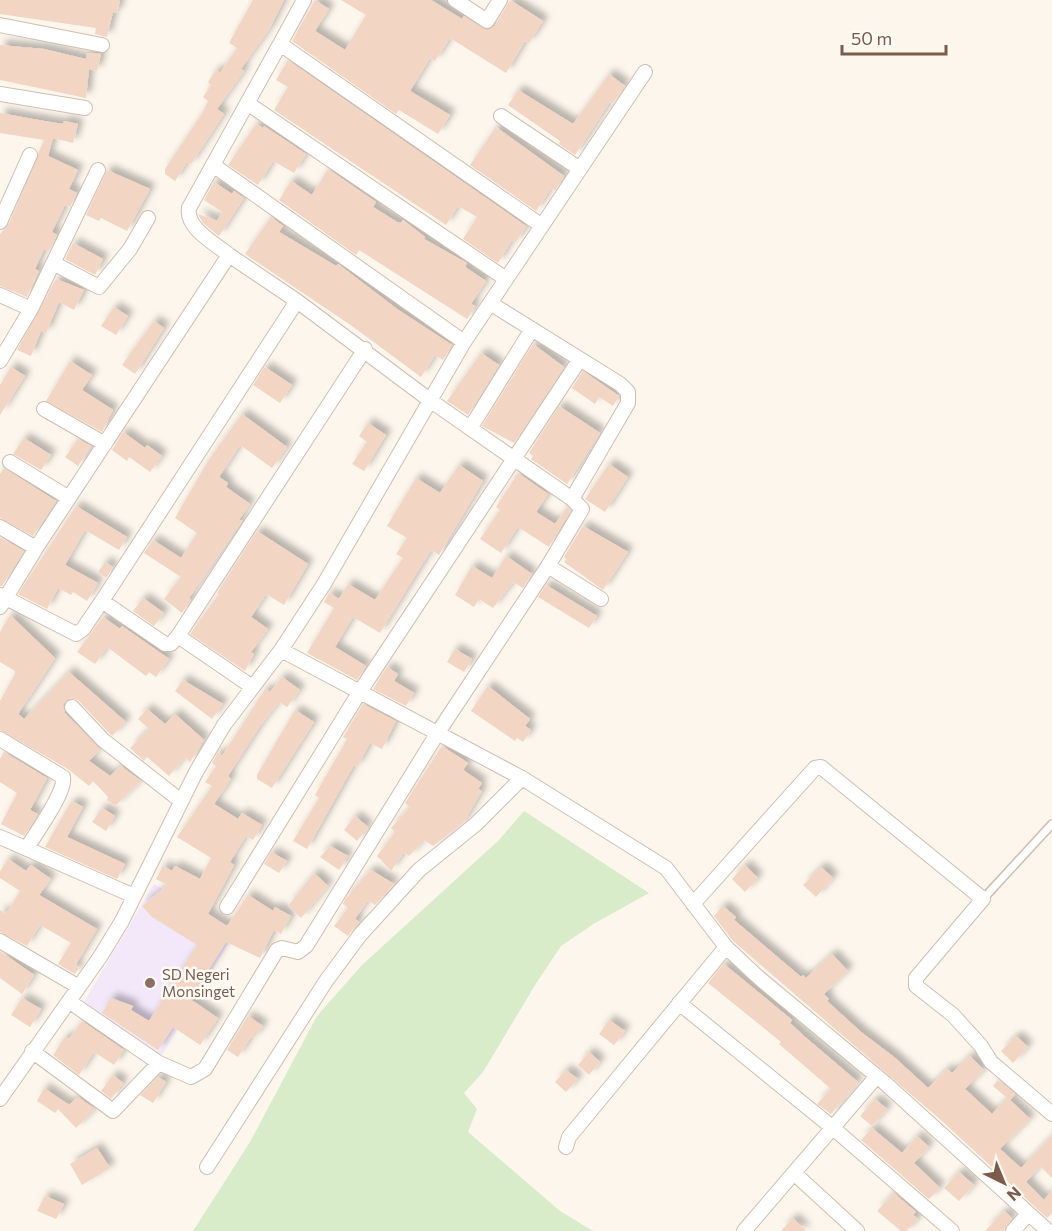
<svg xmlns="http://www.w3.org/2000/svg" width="1052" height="1231" viewBox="0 0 1052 1231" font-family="Commissioner,sans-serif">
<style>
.education{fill:#f3e8fa}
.green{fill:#d8ecc9}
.building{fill:#f3d5c3;filter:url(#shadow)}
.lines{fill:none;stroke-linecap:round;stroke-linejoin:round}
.lane-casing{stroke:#d1beb0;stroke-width:10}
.street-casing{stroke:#d1beb0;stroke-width:16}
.lane{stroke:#fff;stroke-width:7}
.street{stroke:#fff;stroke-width:14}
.education-dot{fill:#8d6e63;stroke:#fffaf3;stroke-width:2}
.labels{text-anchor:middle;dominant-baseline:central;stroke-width:5;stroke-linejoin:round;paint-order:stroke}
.education-label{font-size:15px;fill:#785e54;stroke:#fffaf3;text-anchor:start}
</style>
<defs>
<filter id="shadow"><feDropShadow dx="5.5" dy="-5.5" stdDeviation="3" flood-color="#0004"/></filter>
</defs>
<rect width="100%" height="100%" fill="#fdf6ec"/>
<path class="education" d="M154 884 235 932 159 1060 78 1012Z"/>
<path class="green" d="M524 811 649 893 595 923 561 946 537 982 483 1072 464 1093 477 1109 468 1132 560 1211 593 1231H193L250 1142 317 1016 362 965 498 841Z"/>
<path class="building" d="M0 0H120L117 13 113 12 107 37 95 34 96 28 0 14Z
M253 0H284L270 28 241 69 244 71 217 109 224 114 191 164 187 162 175 181 165 174V169L203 112 208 101 203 97 211 85 208 82 216 70 220 73 237 48 229 43Z
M315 0 329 9 315 31 345 50 366 15 341 0H431L462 19 464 16 487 30 495 26 510 0 543 21 529 43 525 41 506 73 450 38 435 61 430 58 410 91 450 115 438 134 399 110 396 114 292 41Z
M0 45 44 49 86 59 87 53 101 54 97 71 89 69 86 98 0 80Z
M288 60 526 226 516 242 512 240 498 263 463 239 477 217 458 206 446 225 274 110 288 87 276 80Z
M609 74 625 86 612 104 610 102 575 155 559 144 560 141 508 105 518 90 573 124Z
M0 113 44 121 63 124 64 121 78 124 73 143 53 138 48 156 78 170 69 189 77 193 70 207 65 205 52 232 57 235 49 251 44 249 35 269 39 271 27 297 0 286V234L8 226 44 140 0 133Z
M256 124 263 128 264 126 306 154 294 173 273 161 258 185 228 165Z
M496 127 564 176 555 191 551 188 536 211 470 165Z
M328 169 376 202 373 207 397 222 401 223 403 220 425 237 424 239 467 263 465 267 486 281 471 304 475 306 467 319 359 250 356 255 279 200 291 181 312 195Z
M107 170 150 189 127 231 101 218 99 221 86 215Z
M214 182 232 194 234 191 244 198 219 236 203 223 198 214 217 221 222 212 204 200Z
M271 217 283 226 279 232 336 266 338 264 397 309 452 345 443 360 435 355 421 377 352 326 245 254Z
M73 243 103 259 95 275 65 259Z
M56 279 84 290 74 310 59 302 46 333 41 331 31 356 17 350Z
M114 307 128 316 116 335 101 326Z
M154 321 164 328 135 374 122 365Z
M533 344 564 367 514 443 482 426Z
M481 353 499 365 468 415 447 401Z
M70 361 92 375 82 390 113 410 102 432 46 401Z
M11 367 25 376 0 415V385Z
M265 367 292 385 280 403 253 385Z
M583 371 619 396 613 406 599 397 595 404 572 388Z
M559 406 600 433 567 484 531 459 533 456 529 453Z
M242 414 287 447 272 468 240 445 219 477 228 483 226 487 250 504 239 520 242 521 189 598 191 600 182 613 164 599 181 577 144 553 153 540 181 558 197 533 175 518 208 461Z
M368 423 386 435 364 471 352 464 367 442 359 436Z
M123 432 145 448 147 445 162 456 150 472 129 457 127 461 112 450Z
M24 438 51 455 41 470 13 454Z
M78 439 91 446 78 466 65 457Z
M609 464 628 477 605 512 585 499Z
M459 465 483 481 439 555 431 550 380 633 353 617 335 647 366 666 357 680 307 653 334 608 324 602 329 593 339 599 348 584 375 600 403 558 396 554 407 538 387 526 416 478 440 493Z
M4 468 56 501 33 536 0 518V474Z
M518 473 548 494 536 512 555 524 567 507 571 510 549 547 518 527 501 553 480 539 500 510 496 507Z
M76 506 127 537 119 550 85 530 65 565 98 583 87 601 73 592 71 595 58 588 47 609 18 594Z
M583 526 628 552 603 590 564 562 566 559 564 557Z
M257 531 308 564 284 605 266 594 251 617 268 629 251 652 254 654 245 671 190 634 219 594 217 593Z
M0 537 24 551 2 586H0Z
M506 556 532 574 523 588 513 582 493 608 479 599 474 607 455 595 472 566 492 578Z
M105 562 113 567 106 578 98 572Z
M546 585 597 616 589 628 538 597Z
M143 598 164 613 154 626 133 611Z
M10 615 55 658 18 714 24 719 69 672 126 722 112 736 78 700 69 698 63 705 65 713 100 749 89 761 110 776 121 766 141 781 115 806 107 800 108 797 93 781 89 786 68 769 0 730V701L15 674V671L0 662V632Z
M103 617 120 629 122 626 169 659 156 677 149 672 146 676 107 647 95 664 77 652Z
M455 649 472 659 464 672 447 662Z
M387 667 398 674 394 681 414 693 406 706 373 689Z
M282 677 300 690 287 707 279 702 260 726 228 776 231 779 214 804 238 819 242 813 262 825 253 840 246 836 230 862 234 865 208 914 227 926 248 895 273 911 275 907 291 916 281 934 274 930 260 958 226 942 190 999 218 1018 200 1045 173 1027 158 1050 102 1013 111 998 133 1006 131 1010 149 1021 197 945 152 917 142 906 167 885 156 879 163 866 172 871 175 866 200 879 211 858 177 837 212 786 205 782 216 766 212 763 218 752 222 756 265 689 270 692Z
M183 680 223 704 212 719 175 691Z
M488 686 530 719 525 726 531 730 523 742 517 738 515 741 471 711Z
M363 704 396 721 382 749 370 743 357 767 354 765 307 849 293 841 319 798 315 795 347 739 343 737Z
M147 709 165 724 175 714 204 740 190 762 185 757 169 776 147 757 144 761 130 748 149 729 138 719Z
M295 710 314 722 272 788 257 779V775Z
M442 746 468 763 463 770 482 783 478 789 482 791 463 823 433 846 424 840 409 856 404 852 391 871 377 856 395 832 391 828 410 807 405 803Z
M4 752 47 778 30 810 38 814 24 836 1 824 17 793 0 782V759Z
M74 802 83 807 67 837 125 864 117 879 45 847 69 805Z
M102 808 115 816 106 831 92 822Z
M355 816 368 827 357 841 344 830Z
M330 846 348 856 339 870 320 857Z
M271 852 287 861 279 873 264 864Z
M8 859 26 871 31 865 51 879 39 895 97 929 75 966 79 968 75 974 58 964 71 943 40 925 27 946 0 932V910L6 914 20 891 0 878V871Z
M745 865 758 878 745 892 732 879Z
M821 867 833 878 816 897 803 885Z
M371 870 394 884 375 905 368 900 355 919 359 922 348 936 334 926 348 908 343 904 345 899Z
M314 873 328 886 301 918 288 906Z
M723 906 736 917 734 920 801 977 803 975 806 978 832 954 848 971 824 994 829 999 827 1001 861 1032 894 1057 928 1088 947 1069 952 1073 970 1056 984 1070 965 1089 992 1114 1007 1098 993 1086 998 1080 1015 1094 1010 1100 1030 1119 1000 1149 1021 1168 1052 1136V1178L1040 1166 1026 1182 1044 1200 1052 1190V1213L1047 1218 942 1121 733 941 714 916Z
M0 951 34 975 22 994 0 978Z
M724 964 792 1020 790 1023 804 1036 858 1082 831 1114 817 1104 831 1089 779 1044 781 1042 708 983Z
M22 998 41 1009 30 1027 11 1015Z
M248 1016 263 1026 254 1038 251 1037 238 1057 227 1050Z
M609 1020 625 1031 614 1045 599 1034Z
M82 1021 124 1050 114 1065 94 1052 79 1075 53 1055 65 1037 69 1039Z
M1016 1036 1028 1047 1013 1063 1001 1051Z
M589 1052 600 1062 589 1075 578 1065Z
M566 1070 578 1079 566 1092 555 1082Z
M113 1075 123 1083 111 1099 101 1091Z
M158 1077 166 1082 153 1103 140 1095Z
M44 1088 69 1105 78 1097 95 1109 76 1128 58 1109 55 1113 37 1101Z
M875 1099 887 1109 872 1126 860 1116Z
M872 1128 902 1153 917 1136 929 1147 914 1163 940 1188 929 1199 861 1140Z
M97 1148 110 1168 82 1185 70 1164Z
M959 1172 974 1185 959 1201 944 1188Z
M894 1193 916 1212 913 1215 918 1219 906 1231H901L877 1211Z
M45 1196 64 1204 56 1219 37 1211Z
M1004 1211 1012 1218 1004 1231H985Z
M793 1218 806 1231H781Z"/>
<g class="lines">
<defs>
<path id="lane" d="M983 899 1052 824"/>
<path id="street" d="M455 0 487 21 500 0
M0 25 102 45
M280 44 304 0
M0 94 85 108
M247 103 506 279
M501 116 580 169
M213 165 464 342
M0 222 30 155
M229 255C216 244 185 228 189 208L280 44 542 226
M53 263 99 287 130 249 148 218
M0 295 31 309
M490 303 620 384 628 392V403L572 499
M0 361 31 309 98 170
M44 409 105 444
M471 427 532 329
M10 462 69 498
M0 527 36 548
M548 566 601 599
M0 595 76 634 83 629 102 601 165 644H171L178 636 251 686
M102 601 297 301
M0 607 36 548 229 255 297 301 431 401 572 499 582 509 548 566 437 734 306 946 298 952 282 948 277 950 205 1069 191 1077 159 1063 70 1002
M178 636 365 349
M281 650 522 778 666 868 726 947 758 977 885 1083 1048 1231
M72 707 103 740 181 801
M0 739 63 777C66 793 36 832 27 848
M0 837 134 896
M693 904 815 768 821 767 983 899 916 978V986L953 1015 981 1046 991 1062 1052 1114
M227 907 359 693 580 359
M0 941 79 987
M679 1003 833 1128 952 1231
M32 1051 113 1111 159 1063
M0 1099 100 957 122 921 196 772 224 725 281 650 324 584 464 342 645 72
M566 1147 569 1137 726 947
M207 1167 326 981 360 935 419 870 476 824 522 778
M794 1173 857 1231
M744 1231 877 1076
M1013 1231 1028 1214"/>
</defs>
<use href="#lane" class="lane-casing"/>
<use href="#street" class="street-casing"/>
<use href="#lane" class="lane"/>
<use href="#street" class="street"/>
</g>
<circle class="education-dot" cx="150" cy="983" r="6"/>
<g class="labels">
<g class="education-label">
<text x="162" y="974">SD Negeri<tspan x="162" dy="17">Monsinget</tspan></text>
</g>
</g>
<g transform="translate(1004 1183) rotate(137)" stroke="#fffaf3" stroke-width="4.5" paint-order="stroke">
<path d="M0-4.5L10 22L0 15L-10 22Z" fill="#7a5c4d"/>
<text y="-9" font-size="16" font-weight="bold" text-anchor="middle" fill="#7a5c4d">N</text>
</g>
<path d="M842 45v9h104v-9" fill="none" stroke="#7a5c4d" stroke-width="3"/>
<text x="851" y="45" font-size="18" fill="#7a5c4d" stroke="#fffaf3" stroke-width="4.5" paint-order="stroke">50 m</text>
</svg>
